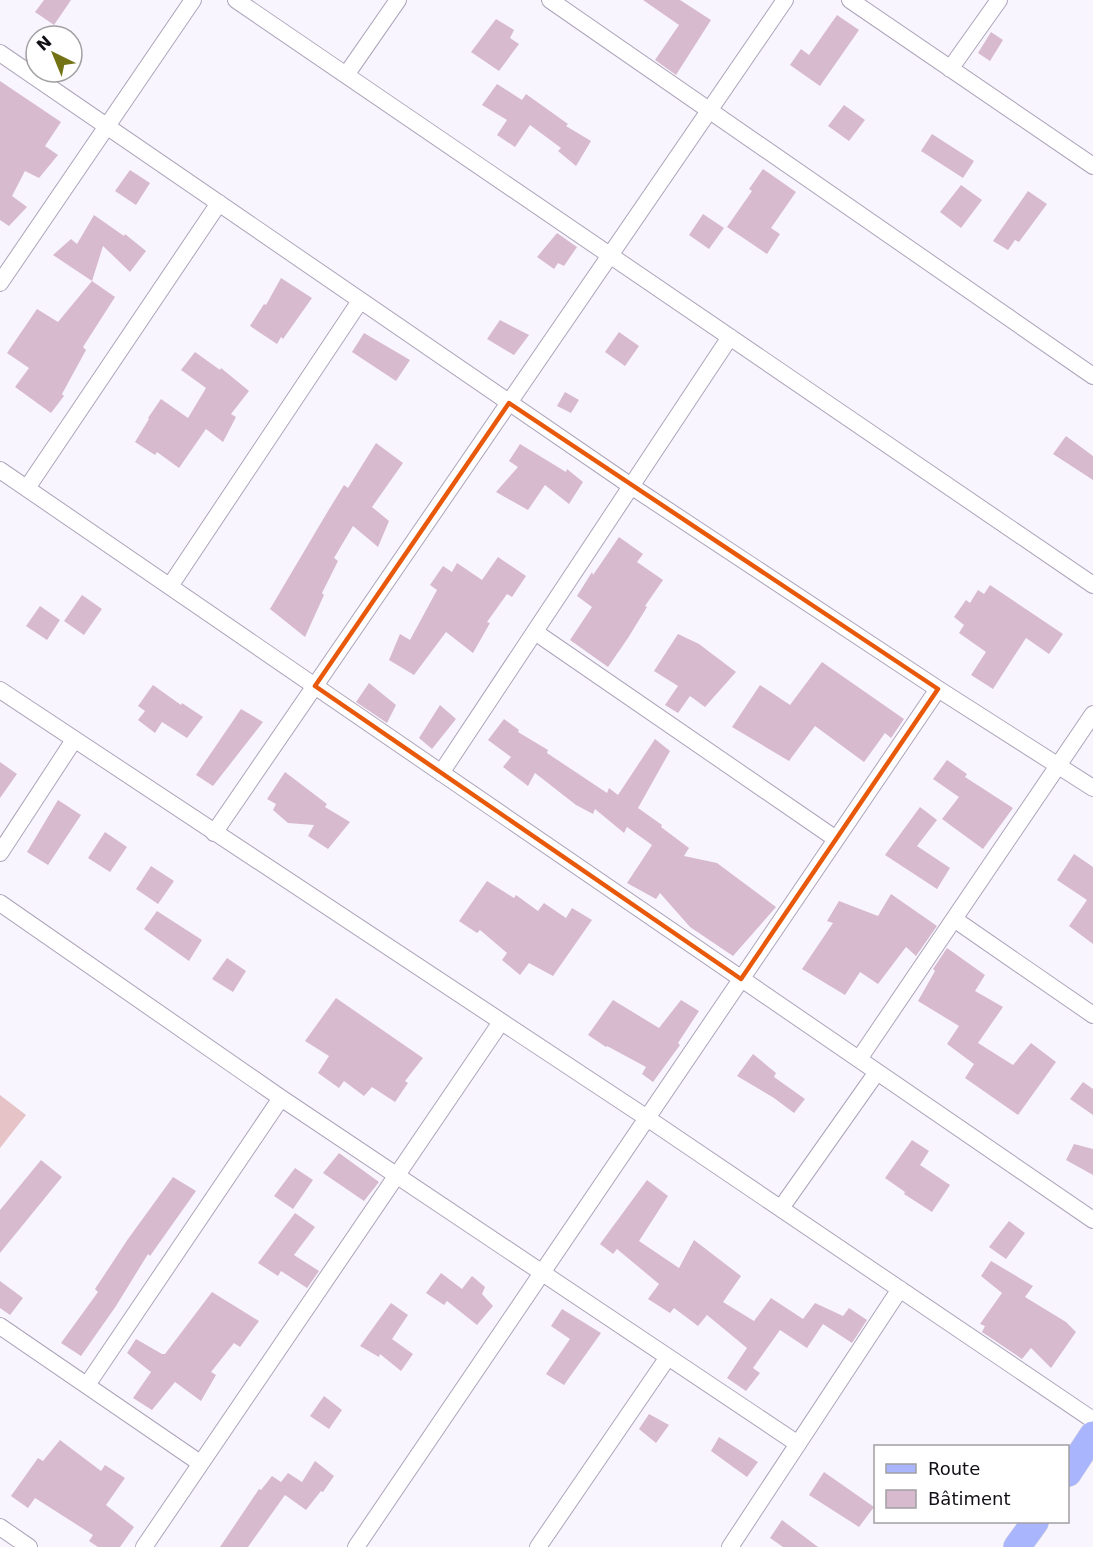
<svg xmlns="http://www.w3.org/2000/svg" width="1093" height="1547" viewBox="0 0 1093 1547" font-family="'DejaVu Sans',sans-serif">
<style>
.green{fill:#e6c3c7}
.building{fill:#d7bacd}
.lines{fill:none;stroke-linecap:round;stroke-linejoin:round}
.street-casing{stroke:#ada4ba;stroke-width:18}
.primary-casing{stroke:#d5d4d5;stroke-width:28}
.street{stroke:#fff;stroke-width:16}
.primary{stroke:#a9b6fd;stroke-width:27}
.marked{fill:none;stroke:#e8590c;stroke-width:4.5;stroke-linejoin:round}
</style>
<rect width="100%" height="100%" fill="#f9f5ff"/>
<path class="green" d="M0 1095 26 1115 0 1148Z"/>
<path class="building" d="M44 0H71L54 25 35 12Z
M643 0H680L711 20 676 75 655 60 679 25Z
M837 15 859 30 820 86 790 65 801 49 809 55Z
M496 19 514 30 510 38 519 44 499 71 471 52Z
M991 32 1003 40 990 61 978 53Z
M0 81 61 122 45 146 58 155 39 178 25 171 12 196 27 207 9 226 0 220Z
M497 84 522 100 526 94 568 124 566 126 591 141 576 166 558 151 561 148 530 125 515 147 497 135 507 120 482 105Z
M844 105 865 120 849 141 828 126Z
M932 134 974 161 963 178 921 151Z
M763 169 796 192 771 228 780 234 767 254 727 227 752 191 749 189Z
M130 170 150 183 136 205 115 191Z
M961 185 982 200 961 228 940 212Z
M1028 191 1047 204 1019 242 1015 240 1008 250 993 241Z
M703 214 724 228 709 249 689 235Z
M94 215 124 236 125 234 146 251 130 272 103 246 92 281 53 255 71 239 77 244Z
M557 233 577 247 564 266 558 263 554 269 537 257Z
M281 278 312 298 283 339 281 337 277 344 250 326 264 304 266 305Z
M92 281 115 297 83 347 86 350 62 394 64 396 51 413 15 387 29 368 7 353 37 309 58 322Z
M500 320 529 335 514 355 487 339Z
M619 332 639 346 625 366 605 352Z
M364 333 410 360 396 381 352 352Z
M195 352 220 370 221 368 249 391 231 414 236 417 223 442 206 429 179 468 157 452 155 455 135 442 149 419 148 418 161 399 188 418 206 388 181 370Z
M565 392 579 400 571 413 557 406Z
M1066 436 1093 456V480L1053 454Z
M376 443 403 463 372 507 389 521 378 547 353 526 334 558 338 561 322 593 324 595 305 637 270 609 328 511 344 485 348 488Z
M520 444 566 472 567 469 583 482 569 504 545 485 528 510 496 492 518 467 509 461Z
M619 537 643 554 637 562 663 580 645 606 647 607 628 638 608 667 570 640 592 607 577 596 592 572 593 575Z
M498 557 526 576 512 597 507 594 487 622 490 623 473 653 446 632 414 675 389 660 400 634 410 640 437 590 430 585 443 566 452 572 457 563 482 580Z
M990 585 1063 634 1049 654 1026 638 993 689 971 675 986 652 959 633 964 625 954 617 966 600 970 603 978 590 984 594Z
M82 595 102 609 84 635 64 621Z
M40 606 60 620 47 640 26 626Z
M678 634 699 644 736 672 705 707 690 696 678 713 665 705 678 686 654 671Z
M822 662 904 719 891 738 885 733 864 762 815 726 789 761 732 727 760 685 790 705Z
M369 683 396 705 387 723 356 702Z
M153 685 181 705 182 703 203 717 187 738 162 722 155 733 138 720 145 711 138 706Z
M440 705 456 719 432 749 419 738Z
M241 709 263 722 213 786 196 775Z
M504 719 519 730 518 732 548 750 547 753 607 793 609 788 618 795 655 739 670 751 638 808 662 825 661 827 689 848 684 856 717 863 776 907 733 956 690 927 660 893 656 899 627 883 652 845 627 827 624 833 595 809 593 814 576 805 535 773 528 786 503 767 511 757 488 740Z
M947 760 967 774 965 777 1013 808 983 849 942 819 959 797 933 779Z
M0 762 17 774 0 798Z
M285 772 327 804 325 807 350 822 328 849 308 836 314 825 288 823 273 810 276 804 267 799Z
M58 800 81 815 48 865 27 852Z
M920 807 937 820 917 846 950 868 937 889 885 855Z
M105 832 127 847 110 872 88 858Z
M1074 854 1093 867V944L1069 926 1087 900 1057 880Z
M151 866 174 881 158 904 136 889Z
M487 881 514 898 516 895 538 911 544 903 566 918 572 908 592 920 553 976 529 963 520 975 502 960 507 953 480 930 477 933 459 921Z
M891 894 937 926 916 956 906 947 878 984 860 972 845 995 802 969 833 923 827 921 839 901 878 916Z
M157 911 202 940 189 961 144 929Z
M947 948 985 975 975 991 1003 1007 978 1043 1013 1065 1031 1043 1056 1062 1018 1115 965 1078 974 1064 947 1044 959 1026 918 1001 935 971 933 969Z
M227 958 246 971 233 992 212 979Z
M336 998 423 1058 405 1081 408 1083 395 1102 372 1087 364 1096 344 1081 339 1088 318 1073 329 1056 305 1041Z
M613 1000 659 1028 681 1000 699 1011 678 1043 680 1045 653 1082 642 1074 646 1067 607 1046 606 1047 588 1035Z
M753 1054 776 1073 774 1077 805 1099 794 1113 774 1098 737 1076Z
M1083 1082 1093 1089V1115L1070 1099Z
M912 1140 929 1151 920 1165 950 1185 932 1212 904 1194 905 1192 885 1178Z
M1074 1144 1093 1149V1175L1066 1160Z
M339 1153 379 1182 364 1201 323 1173Z
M41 1160 62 1177 0 1253V1210Z
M295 1168 313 1180 293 1209 274 1196Z
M173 1177 196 1191 150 1256 148 1254 116 1306 81 1356 61 1343 98 1292 95 1289 128 1239Z
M647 1180 668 1196 639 1241 679 1268 694 1240 741 1276 723 1302 754 1321 771 1298 803 1319 815 1303 843 1316 849 1308 867 1320 852 1343 823 1324 807 1348 780 1330 753 1368 760 1373 746 1391 727 1378 747 1348 707 1315 698 1326 674 1308 670 1313 648 1299 659 1284 617 1249 613 1254 600 1244Z
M295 1213 315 1227 294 1255 319 1271 307 1288 281 1271 278 1276 258 1263Z
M1009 1221 1025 1233 1006 1259 989 1247Z
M991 1261 1033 1286 1025 1297 1066 1322 1076 1332 1051 1368 1031 1348 1022 1359 982 1332 985 1326 980 1324 1002 1293 981 1276Z
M441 1273 462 1289 472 1276 485 1287 482 1294 493 1306 477 1325 447 1301 444 1305 426 1293Z
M0 1281 23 1298 10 1315 0 1308Z
M212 1292 259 1321 240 1347 234 1343 211 1372 216 1375 201 1401 175 1382 152 1410 133 1398 151 1372 127 1353 136 1339 162 1354H165Z
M391 1303 408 1315 392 1339 413 1354 401 1371 380 1354 379 1357 360 1346Z
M562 1309 601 1333 564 1385 546 1374 570 1339 551 1326Z
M324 1396 342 1410 329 1429 310 1416Z
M649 1414 669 1425 656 1443 639 1429Z
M719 1437 758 1462 747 1477 711 1451Z
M60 1440 101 1471 105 1465 125 1478 106 1505 134 1527 120 1547H98L89 1541 93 1535 35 1498 28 1508 11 1496 38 1458 43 1461Z
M315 1461 334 1476 323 1492 321 1491 306 1510 285 1495 248 1547H220L259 1489 261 1490 272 1476 281 1482 288 1473 302 1482Z
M824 1472 874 1507 859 1527 809 1495Z
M782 1520 818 1547H783L770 1538Z"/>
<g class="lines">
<defs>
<path id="street" d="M236 0 1093 585
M550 0 1093 376
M850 0 1093 166
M0 53 631 486 938 689 1093 788
M950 69 999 0
M346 75 398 0
M0 283 193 0
M0 470 1093 1220
M27 488 219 203
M170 586 360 301
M535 632 836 839
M0 690 647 1118 1093 1420
M441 773 730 337
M214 833 785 0
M0 853 74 740
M0 903 281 1098 798 1444
M954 919 1093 1015
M859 1059 1093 714
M781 1208 877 1072
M0 1326 200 1463
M87 1385 281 1098
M0 1527 29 1547
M144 1547 501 1022
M356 1547 938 689
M538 1547 668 1357
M730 1547 900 1289"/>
<path id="primary" d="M1068 1473 1093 1435
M1017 1547 1035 1522"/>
</defs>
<use href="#street" class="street-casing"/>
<use href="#primary" class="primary-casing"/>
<use href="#street" class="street"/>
<use href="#primary" class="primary"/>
</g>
<path class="marked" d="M509 403 938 689 741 979 315 686Z"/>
<rect x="874" y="1445" width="195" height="78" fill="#ffffff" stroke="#a19fa2" stroke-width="1.5"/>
<rect x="886" y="1464" width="30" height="9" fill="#a9b6fd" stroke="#a19fa2" stroke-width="1.5"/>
<text x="928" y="1475" font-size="18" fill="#130f17">Route</text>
<rect x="886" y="1490" width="30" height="18" fill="#d7bacd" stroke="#a19fa2" stroke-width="1.5"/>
<text x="928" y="1505" font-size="18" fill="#130f17">Bâtiment</text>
<g transform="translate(54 54) rotate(317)"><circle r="28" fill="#ffffff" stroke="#a19fa2" stroke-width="1.5"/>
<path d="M0-4.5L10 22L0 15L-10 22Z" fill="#737215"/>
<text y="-9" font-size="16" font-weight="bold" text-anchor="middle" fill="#130f17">N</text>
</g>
</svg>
